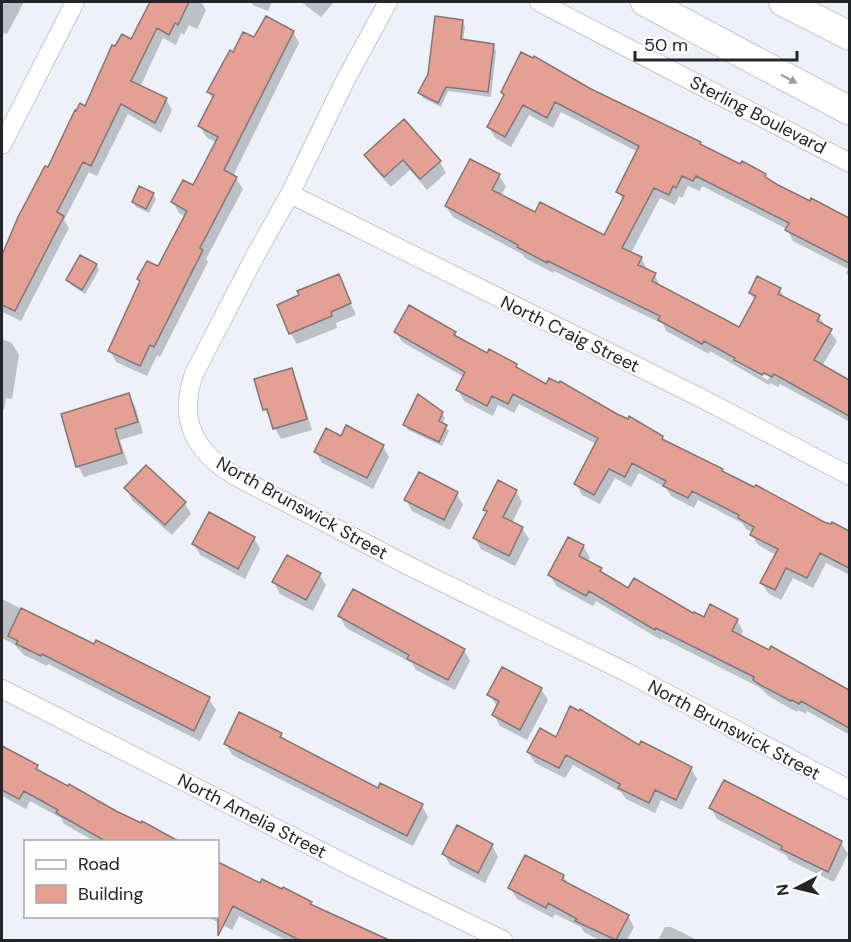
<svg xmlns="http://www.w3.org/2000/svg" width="851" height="942" viewBox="0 0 851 942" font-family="'DM Sans',sans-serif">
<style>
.shadow{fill:#0003;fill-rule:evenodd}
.building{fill:#e5a096;stroke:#817674;stroke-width:1.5}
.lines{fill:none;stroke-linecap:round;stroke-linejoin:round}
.street-casing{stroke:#c4c6d0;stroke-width:20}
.primary-casing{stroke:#c4c6d0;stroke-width:30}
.street{stroke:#fff;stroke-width:18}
.primary{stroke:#fff;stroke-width:28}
.oneway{fill:#9c9d9e}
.labels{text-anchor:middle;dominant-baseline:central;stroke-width:4.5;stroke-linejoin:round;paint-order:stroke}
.street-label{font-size:18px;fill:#242528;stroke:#fefefe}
</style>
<rect width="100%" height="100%" fill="#eef0fa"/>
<path class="shadow" d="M2 2H24L7 34 4 33 2 38Z
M152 2H201L206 10 197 29 189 25 184 35 181 33 176 45 163 38 140 87 166 99 172 110 161 133 128 114 97 176 89 172 64 220 69 228 21 321 2 312V259L20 218 86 108 116 48 132 41Z
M251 2H272L268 11 253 5Z
M301 2H334L321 17Z
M462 21 465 26 463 41 493 45 496 51 491 97 448 91 441 107 423 98 420 93 429 74Z
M293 32 299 43 233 176 236 178 243 189 206 259 208 262 160 357 157 355 147 376 116 362 110 351 141 283 138 279 159 268 186 217 179 213 173 202 193 187 217 143 206 137 200 126 213 100 209 92 233 54 255 39Z
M591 90 700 143 701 146 741 167 765 175 768 181 846 221 850 227V278L846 273 848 269 793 241 787 229 702 186 700 191 688 186 682 198 679 196 675 205 660 198 631 253 641 258 647 269 655 275 660 287 740 329 755 301 750 293 780 290 786 299 819 317 837 341 822 366 850 381V422L780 384 778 387 770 383 769 385 710 351 709 354 666 331 663 324 554 271 553 273 525 258 522 254 453 217 446 206 471 161 499 176 506 186 501 196 535 214 605 237 623 200 618 192 638 152 561 112 553 128 529 115 511 147 495 138 489 127 505 96ZM735 359 770 377 768 380 735 362Z
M366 155 440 162 446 173 427 190 410 170 391 187 372 166Z
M153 194 156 199 149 213 136 207 133 202Z
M96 265 99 270 85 294 71 285 68 280Z
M338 276 356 315 336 323 337 328 297 344 290 333Z
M396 332 455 333 458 339 488 355 516 365 520 371 547 386 616 415 662 437 665 443 824 523 832 526 833 524 850 532V575L826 563 813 588 793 578 781 600 768 593 762 583 776 555 758 545 752 535 753 533 746 529 742 523 698 500 694 508 671 496 666 488 639 473 631 487 615 478 600 504 582 495 576 484 596 444 519 404 514 413 498 405 493 416 464 401 458 390 464 377 402 342Z
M2 339 12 343 19 355 12 399 6 398 4 410 2 409Z
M291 370 297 381 312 430 281 439 265 410Z
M129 395 135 406 143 433 120 440 128 464 84 477 78 466Z
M442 413 445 418 442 424 449 431 442 446 408 430 405 425Z
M383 446 389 457 373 489 322 463 316 452Z
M126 488 185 503 191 514 172 535 132 500Z
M516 491 522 502 512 523 522 528 529 539 515 566 481 549 475 538 487 514 485 510Z
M457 494 463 505 450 530 412 511 406 500Z
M254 538 260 549 245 579 200 555 194 544Z
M583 546 590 558 587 562 600 569 605 576 629 591 705 619 737 620 743 631 740 637 769 652 771 648 850 692V735L807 711 806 714 798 710 797 712 770 697 759 687 662 638 661 640 596 601 593 606 556 586 550 575Z
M319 574 326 585 313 611 280 594 274 582Z
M2 599 94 646 209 699 216 710 200 741 48 664 47 666 24 655 14 644 2 638Z
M340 616 464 650 470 661 455 690 416 670 412 663 346 628Z
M541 689 548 700 527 740 500 726 494 715 498 707 489 695Z
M281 735 285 742 379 790 422 806 428 817 413 846 232 755 226 744Z
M556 739 691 768 697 779 682 810 661 800 655 813 626 799 621 792 573 765 565 778 535 763 528 752Z
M2 748 37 766 40 772 176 842H96L64 824 61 818 30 801 26 809 2 796Z
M711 808 841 843 848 854 834 882 789 860 786 855 717 819Z
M492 845 498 857 485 883 450 865 444 854Z
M218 863 261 885 311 903 313 907 347 922 384 940H286L239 916 232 930 206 916H218Z
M563 876 569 885 628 916 634 927 627 940H599L584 932 581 927 555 914 553 918 517 899 510 888Z
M665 927H671L697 940H658Z"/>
<path class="building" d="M150 2H189L178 25 175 23 169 35 157 28 131 81 167 98 155 123 121 104 91 166 83 162 57 212 64 216 15 311 2 305V255L18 217 45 166 48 167 75 110 76 111 80 103 85 106 112 45 115 46 122 34 131 39Z
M266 16 294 31 224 170 237 177 200 248 203 250 154 347 150 345 140 366 108 351 140 281 137 279 147 261 158 266 187 211 171 202 183 180 193 185 218 137 198 126 214 95 207 92 230 50 233 52 243 32 254 37Z
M435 16 463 20 461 39 494 44 488 92 446 87 438 103 418 93 428 74Z
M521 52 533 58 534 56 591 89 701 142 700 144 740 164 742 161 766 174 765 177 778 185 810 201 811 198 849 218V263L785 230 789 223 696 176 693 181 682 176 676 188 673 186 669 195 654 188 622 248 642 257 638 265 656 273 652 281 739 327 756 296 749 293 757 276 781 288 778 294 820 315 817 321 832 329 814 360 849 380V416L774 374 772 377 764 373 762 375 734 360 735 358 704 341 702 344 658 320 660 316 548 261 547 263 517 247 518 245 445 206 470 159 500 174 492 190 535 212 540 202 604 235 624 196 616 192 639 146 555 102 547 118 523 105 505 137 487 127 504 95 501 92Z
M404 119 441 161 420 179 403 160 384 177 364 155Z
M139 186 154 193 146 209 132 202Z
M80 255 97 264 82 290 66 280Z
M339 274 351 303 331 312 332 316 289 334 277 305 299 295 297 291Z
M409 305 456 332 454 335 487 353 489 349 517 364 516 367 546 384 549 378 559 383 560 381 617 414 628 419 629 416 663 436 662 439 723 469 722 471 754 487 756 485 824 522 831 524 832 522 849 531V568L820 553 807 578 786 568 775 590 760 583 778 549 750 535 754 527 738 518 739 515 692 491 688 498 663 486 666 481 632 463 625 477 609 469 594 495 574 484 598 438 513 394 508 404 492 396 487 406 456 390 465 372 394 332Z
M292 368 307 419 273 429 267 409 263 410 254 379Z
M129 393 138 422 115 429 122 453 76 467 61 414Z
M418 394 443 412 439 421 447 425 439 442 403 425Z
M346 425 384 445 367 478 314 452 326 428 341 436Z
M146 465 186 502 165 525 124 488Z
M419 472 458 492 444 520 404 500Z
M498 480 517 490 503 517 523 527 509 556 473 538 487 511 483 510Z
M209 512 255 537 238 569 192 544Z
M568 537 584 545 579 556 602 568 600 571 628 588 634 578 693 613 694 612 704 617 710 604 738 619 732 631 769 650 771 646 849 690V728L801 701 799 704 792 700 791 701 762 686 753 680 754 677 656 628 655 630 589 591 586 596 548 575Z
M287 555 321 573 306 600 272 582Z
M353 589 465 649 448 680 407 659 409 655 338 616Z
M21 608 94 644 96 640 210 697 194 731 42 654 41 656 16 644 18 641 8 636Z
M502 667 542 688 520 730 492 715 499 701 487 695Z
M570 706 579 711 580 709 639 745 641 741 692 767 676 800 655 790 649 803 618 788 620 784 566 755 559 768 527 752 540 728 556 737Z
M239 712 282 733 280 737 378 788 380 783 423 804 407 836 224 744Z
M2 746 38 765 36 769 68 786 69 784 116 811 141 823 142 821 180 842H107L56 813 58 810 24 791 19 799 2 790Z
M724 780 842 841 828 872 781 849 782 846 709 808Z
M457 825 493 844 478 873 442 854Z
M525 855 564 875 562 880 629 915 616 940 575 921 577 919 548 903 546 908 508 888Z
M218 862 260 883 262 879 282 889 283 887 312 902 310 904 389 940H299L233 906 218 936Z"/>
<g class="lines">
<defs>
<path id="street" d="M388 2 345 81 290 194 255 256 194 374C178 420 194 451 235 476L411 567 626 672 850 790
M539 2 850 163
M2 145 75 2
M290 194 701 398 850 476
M2 689 360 871 503 940"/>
<path id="primary" d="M645 2 850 111
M783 2 850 36"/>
</defs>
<use href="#street" class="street-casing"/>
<use href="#primary" class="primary-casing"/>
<use href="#street" class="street"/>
<use href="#primary" class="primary"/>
</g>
<defs><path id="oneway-solid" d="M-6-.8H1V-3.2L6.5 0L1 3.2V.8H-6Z" transform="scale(1.5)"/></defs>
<use class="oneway" href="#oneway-solid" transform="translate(789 79) rotate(28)"/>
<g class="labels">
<g class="street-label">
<text transform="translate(758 115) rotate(27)">Sterling Boulevard</text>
<text transform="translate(570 334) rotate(26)">North Craig Street</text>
<text transform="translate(302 508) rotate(29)">North Brunswick Street</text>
<text transform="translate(734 730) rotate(28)">North Brunswick Street</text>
<text transform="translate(252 816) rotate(27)">North Amelia Street</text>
</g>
</g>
<rect width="851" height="942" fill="none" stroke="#242528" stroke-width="6"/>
<rect x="24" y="840" width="195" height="78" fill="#fefefe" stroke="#a7a7a8" stroke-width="1.5"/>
<rect x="36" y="860" width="30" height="9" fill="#ffffff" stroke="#a7a7a8" stroke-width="1.5"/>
<text x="78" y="870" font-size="18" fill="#242528">Road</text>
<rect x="36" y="885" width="30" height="18" fill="#e5a096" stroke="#a7a7a8" stroke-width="1.5"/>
<text x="78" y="900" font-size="18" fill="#242528">Building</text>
<g transform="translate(797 888) rotate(263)" stroke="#fefefe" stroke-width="4.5" paint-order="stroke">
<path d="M0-4.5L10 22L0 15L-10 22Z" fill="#242528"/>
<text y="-9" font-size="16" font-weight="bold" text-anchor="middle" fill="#242528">N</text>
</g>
<path d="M635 51v9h162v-9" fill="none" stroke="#242528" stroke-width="3"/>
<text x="644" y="51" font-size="18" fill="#242528" stroke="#fefefe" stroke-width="4.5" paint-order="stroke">50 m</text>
</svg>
